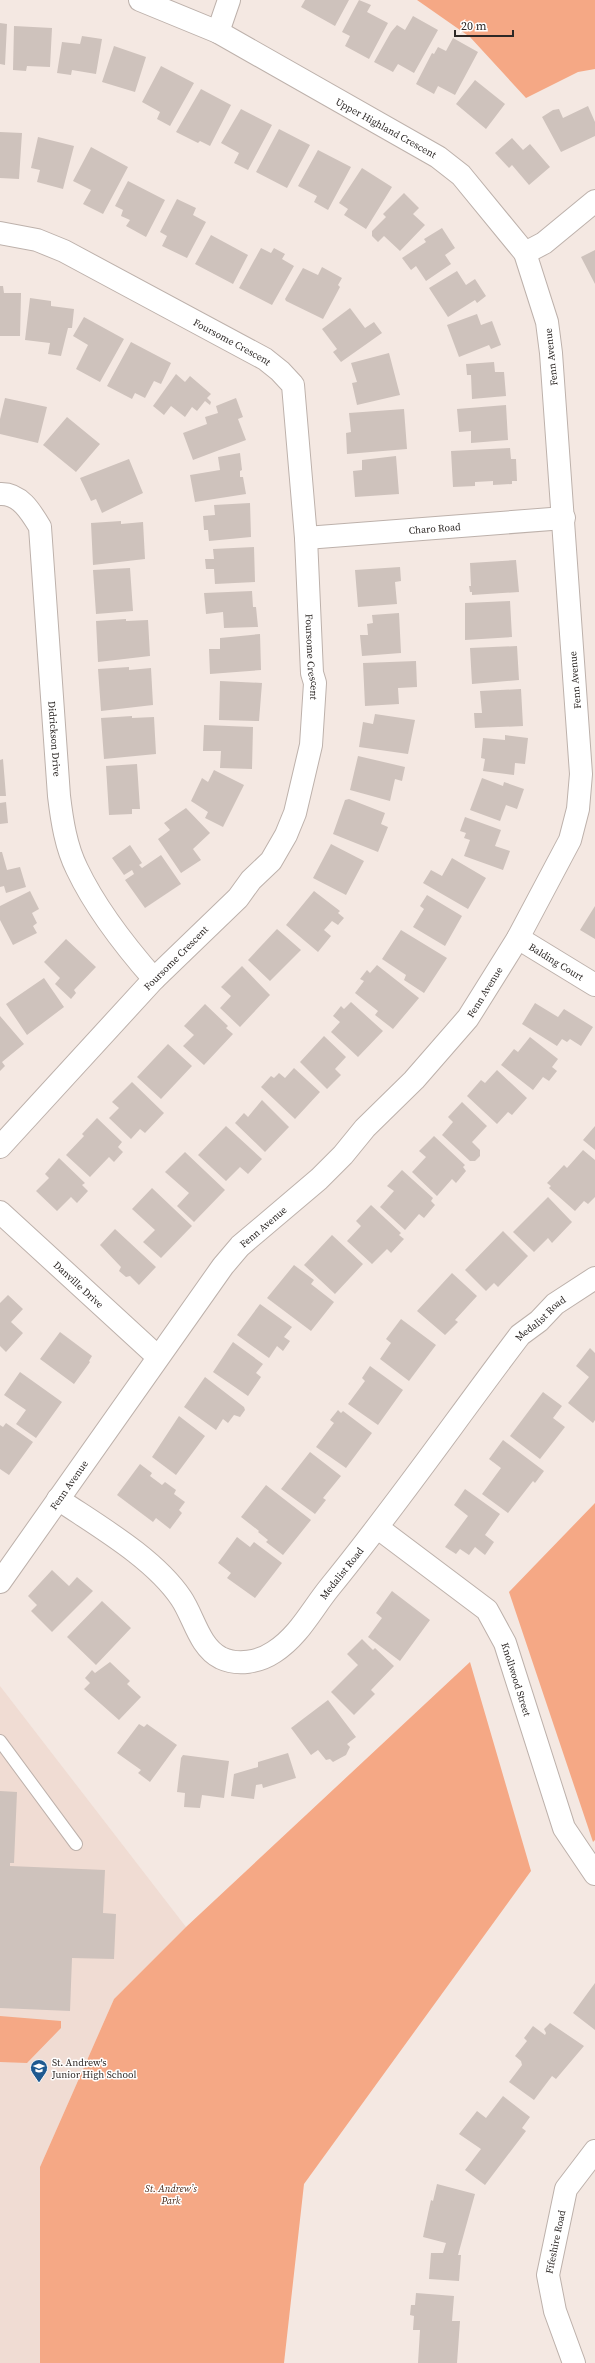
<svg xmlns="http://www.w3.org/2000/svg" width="595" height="2363" viewBox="0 0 595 2363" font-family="'Source Serif 4',serif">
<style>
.built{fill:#f0dcd3}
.green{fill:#f5a885}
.building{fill:#cec2bc}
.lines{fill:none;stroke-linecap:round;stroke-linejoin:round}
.service-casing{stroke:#bdb1ab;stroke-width:14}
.minor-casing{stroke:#bdb1ab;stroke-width:24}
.service{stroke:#fff;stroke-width:12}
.minor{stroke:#fff;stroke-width:22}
.labels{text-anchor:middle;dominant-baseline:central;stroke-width:3;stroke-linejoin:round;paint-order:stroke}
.street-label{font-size:10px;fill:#2d2826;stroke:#fff}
.poi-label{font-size:10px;fill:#2d2826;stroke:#fff;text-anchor:start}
.park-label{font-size:10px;font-style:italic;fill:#411f0e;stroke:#fff}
</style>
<rect width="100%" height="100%" fill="#f4e8e2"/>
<path class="built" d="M0 1686 186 1927 114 1999 40 2167V2363H0Z"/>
<path class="green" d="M417 0H595V69L578 72 526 98 470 37Z
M595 1503V1840L593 1842 509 1592Z
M470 1662 531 1871 304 2184 284 2363H40V2167L114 1999 186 1927Z
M0 2016 61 2021V2028L27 2063 0 2062Z"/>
<path class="building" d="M305 0H349L335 26 301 7Z
M359 0 371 5 367 12 388 23 369 59 345 46 350 36 342 32Z
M413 16 438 30 414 73 398 64 393 72 374 62 391 32 397 25 405 30Z
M0 23 7 24 5 65 0 64Z
M14 26 52 28 50 67 27 66 26 71 13 70Z
M82 36 102 39 96 74 72 70 71 75 57 73 62 42 80 44Z
M453 38 478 52 455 95 438 86 434 94 416 84 432 53 434 54 438 47 446 51Z
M114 46 146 57 135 92 102 82Z
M161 66 194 83 170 126 157 119 160 112 142 102Z
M475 80 505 104 486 129 456 104Z
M201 89 231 105 210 146 200 141 198 143 176 132Z
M588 106 595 122V136L561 152 542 117 553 110 559 109 563 118Z
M241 109 272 125 248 170 234 163 239 153 221 143Z
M279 129 310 145 287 188 256 172Z
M0 132 22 133 19 179 0 178Z
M38 137 74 146 63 189 37 182 40 170 31 168Z
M512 138 523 150 530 144 550 167 529 185 512 165 509 168 495 153Z
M91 147 128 167 103 214 83 204 91 190 73 181Z
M318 150 351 167 328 210 314 202 317 196 298 186Z
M362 168 392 187 366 229 344 215 348 209 339 203Z
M128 181 165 200 146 237 126 226 130 220 121 216 123 210 115 206Z
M404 193 419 208 413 214 425 225 400 251 384 236 378 242 372 236V231L386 217 383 214Z
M177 199 196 208 193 215 206 222 187 258 162 246 167 236 160 232Z
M442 228 455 248 445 255 451 264 426 281 416 266 411 270 402 258 426 242 424 239Z
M211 235 248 255 233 284 195 264Z
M261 248 271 253 274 248 285 254 282 259 294 266 272 305 239 288Z
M595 250V284L581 257Z
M322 267 342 278 338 285 340 287 323 319 286 301 285 299 303 268 318 275Z
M457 271 466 285 475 279 486 296 477 303 475 300 448 317 429 288Z
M0 286H3L4 293H21L20 336H0Z
M30 298 51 301V306L74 309 72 328H68L61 356 48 354 50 343 25 340Z
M350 308 365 328 374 322 382 333 341 362 333 352 337 349 322 329Z
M477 314 481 325 492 321 501 345 491 349 489 345 459 357 447 325Z
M84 317 124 339 100 382 76 369 88 345 73 336Z
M131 342 171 363 161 384 154 381 145 398 135 393 132 399 107 386Z
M389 353 400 395 357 405 352 383 357 382 351 363Z
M494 362 495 372H504L506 396 472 399 471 375H467L466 364Z
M176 374 185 382 190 376 211 394 207 398 211 402 210 405 205 401 197 411 192 407 185 417 171 406 164 415 153 406Z
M5 398 47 407 38 443 0 434V419Z
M236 398 243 417 238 419 246 440 193 460 183 433 207 424 205 417 218 413 216 406Z
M506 405 508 440 471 443V431L459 432 457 409Z
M404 409 407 449 347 454 346 433 351 432 349 413Z
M67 417 100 444 76 472 43 445Z
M510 448 511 459H516L517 481H512V484L493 485V481L475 482V486L453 487 451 451Z
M240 453 242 470 240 471V477H243L246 494 195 502 190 475 220 470 218 457Z
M396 456 399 494 355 497 353 471 362 470V460Z
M129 459 143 493 102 513 96 499 91 501 80 478Z
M250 503 251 537 209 541 208 530H204L203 516 215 515 214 505Z
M121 521V524L143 522 145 559 93 565 91 523Z
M254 547 255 582 215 584 214 569H206L205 559H214L213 549Z
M516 560 519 592 472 595V592H470L469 586H471L470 563Z
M400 567 401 581 395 582 397 604 358 607 355 570Z
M130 568 133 611 96 614 93 570Z
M252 591 253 607H256L258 627 224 628 223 612 206 614 204 593Z
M510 601 512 637 465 640V603Z
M399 613 401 653 362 656 360 635H368L367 624 373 623 372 615Z
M126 619V621L148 620 150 656 98 662 96 621Z
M260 634 261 670 210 674 209 649H220V638Z
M517 646 519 680 472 684 470 648Z
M416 661 417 687 398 688 399 704 365 706 363 663Z
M129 667V670L151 668 153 705 101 711 98 669Z
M220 681 262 683 259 721 219 720Z
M521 689 523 726 475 728 474 713H482L480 691Z
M375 714 415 720 408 754 359 747 363 722 373 724Z
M132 716V718L154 717 156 754 104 759 101 718Z
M204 725 253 727 252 769 220 768 221 751H203Z
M505 735 528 738 525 764 515 763 514 775 483 771 485 759 481 758 483 738 505 740Z
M358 756 405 767 402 781 395 779 390 801 350 790Z
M3 759 6 796H0V760Z
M137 764 140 809H132V814L109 815 106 766Z
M214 770 244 785 223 827 205 818 208 812 191 801 202 778 208 782Z
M482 778 503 786 504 782 524 789 517 809 506 805 500 821 470 810Z
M349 799 385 813 381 824 388 827 378 852 333 834 345 800Z
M6 802 8 823 0 824V803Z
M186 808 210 833 193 849 201 860 181 873 158 839 170 830 164 823Z
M465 817 501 830 495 846 510 851 503 870 464 856 470 840 464 838 466 833 460 831Z
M331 844 364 861 346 895 313 878Z
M130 845 142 863 139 865 142 868 161 855 181 884 145 908 125 880 134 874 132 870 124 875 112 858Z
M0 852H2L7 870 20 867 26 887 6 893 4 886 0 887Z
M452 858 486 878 468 909 423 883 431 870 442 876Z
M30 891 39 909 32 913 37 923 33 926 37 933 13 945 0 920V906Z
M314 891 340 911 338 913 344 918 338 925 332 921 324 930 331 936 318 952 286 925Z
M427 895 462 916 445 946 413 927 424 909 420 906Z
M595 906V939L580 930Z
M277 929 301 950 270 981 248 960Z
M401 930 447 958 424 993 404 980 406 975 382 959Z
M66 939 96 967 74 990 76 993 71 999 55 984 60 978 44 962Z
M377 965 419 998 393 1029 375 1015 378 1011 355 993 364 981 360 979 367 970 370 973Z
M242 966 270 995 240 1027 220 1008 231 996 221 987Z
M44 978 64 1007 27 1035 6 1004Z
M351 1002 383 1031 358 1057 331 1032 340 1022 333 1016 341 1006 344 1009Z
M535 1003 558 1017 564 1009 593 1027 581 1046 570 1039 567 1042 562 1039 557 1046 522 1024Z
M205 1004 228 1026 226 1028 233 1034 204 1065 183 1046 194 1035 184 1026Z
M0 1016 24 1044 2 1062 5 1066 0 1071Z
M324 1036 346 1057 335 1069 341 1075 327 1089 300 1062Z
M530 1037 558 1059 552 1067 557 1071 549 1081 543 1077 533 1090 501 1065 514 1049 518 1052Z
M168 1044 192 1066 161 1099 137 1077Z
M294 1068 320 1092 295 1119 261 1087 271 1076 274 1078 279 1073 285 1078Z
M497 1070 527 1098 512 1115 508 1112 497 1124 467 1096 481 1080 485 1083Z
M132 1082 164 1113 145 1133 140 1129 131 1139 109 1118 119 1108 112 1102Z
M262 1100 289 1127 265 1152 235 1123 244 1113 248 1117Z
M462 1102 487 1126 472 1142 480 1150V1156L475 1161H470L442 1135 453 1122 448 1117Z
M97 1118 122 1142 118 1147 123 1152 114 1162 109 1157 90 1177 66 1155 84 1136 82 1134Z
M226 1126 262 1159 248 1174 240 1167 226 1181 198 1155Z
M595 1126V1150L583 1140Z
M434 1136 465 1165 463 1167 466 1171 456 1183 452 1179 437 1196 412 1172 426 1157 419 1151Z
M583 1150 595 1160V1197L588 1204 584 1201 575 1211 549 1188 551 1186 547 1183 564 1165 567 1168Z
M185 1152 225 1190 194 1222 177 1206 189 1193 165 1172Z
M59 1158 85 1183 82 1185 88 1191 77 1203 71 1197 57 1211 36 1191 49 1178 45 1174Z
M402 1170 433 1198 431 1201 435 1205 424 1218 419 1214 405 1230 380 1207 394 1191 387 1186Z
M152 1188 192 1226 161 1258 143 1242 155 1230 132 1209Z
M548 1197 572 1222 552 1243 548 1238 534 1252 513 1232Z
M371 1205 401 1233 399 1235 404 1239 391 1253 387 1249 372 1264 347 1241 361 1226 356 1221Z
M115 1229 156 1267 139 1285 130 1276 126 1277 119 1271 121 1267 100 1245Z
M503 1231 528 1256 498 1287 494 1283 486 1291 465 1270Z
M332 1235 363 1264 335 1294 304 1265Z
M294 1265 314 1280 311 1284 334 1302 311 1331 267 1298Z
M452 1273 477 1296 455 1320 458 1322 445 1335 417 1311Z
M8 1295 23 1309 11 1322 23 1333 6 1352 0 1346V1303Z
M260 1304 292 1327 284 1337 290 1341 283 1351 277 1346 269 1358 237 1335Z
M401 1319 436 1345 409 1381 380 1359 391 1343 386 1339Z
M60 1332 92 1356 89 1361 90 1362 74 1384 40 1359Z
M233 1342 263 1364 256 1373 261 1377 248 1396 213 1372Z
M590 1348 595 1353V1420L593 1423 568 1403 589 1377 576 1366Z
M370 1366 403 1390 378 1425 348 1404 365 1381 362 1378Z
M20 1372 62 1402 36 1438 16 1424 26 1410 4 1395Z
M205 1377 244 1407 245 1410 240 1417 234 1415 228 1423 223 1419 216 1430 184 1407Z
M543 1392 562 1406 553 1418 565 1427 540 1459 510 1436Z
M338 1410 341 1413 343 1411 372 1433 346 1468 316 1447 334 1423 330 1420Z
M179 1416 205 1436 176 1475 152 1457Z
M6 1423 33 1442 9 1475 0 1469V1425L3 1427Z
M503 1440 544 1471 535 1483 533 1481 508 1513 482 1494 501 1468 489 1459Z
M310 1452 341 1476 323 1498 326 1500 315 1514 281 1489Z
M140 1464 152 1473 150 1476 162 1485 165 1482 176 1490 174 1494 185 1502 179 1510 182 1513 170 1529 156 1518 153 1522 117 1495Z
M266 1485 311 1520 283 1555 266 1542 268 1540 258 1532 259 1531 241 1517Z
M465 1489 500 1514 485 1535 494 1542 485 1555 475 1547 469 1555 460 1549 456 1554 445 1547 468 1516 454 1505Z
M237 1537 250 1547 254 1542 282 1563 255 1598 227 1578 231 1573 218 1563Z
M52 1570 69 1586 77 1577 93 1591 52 1632 31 1611 37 1605 28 1596Z
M392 1591 430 1620 400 1661 368 1637 382 1618 376 1613Z
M102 1601 131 1628 96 1665 67 1637Z
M362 1639 373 1650 375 1648 394 1666 371 1690 375 1694 354 1715 331 1692 358 1665 347 1654Z
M110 1662 130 1681 127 1684 141 1697 119 1720 84 1689 90 1683 85 1678 92 1670 95 1673Z
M328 1700 356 1737 347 1744 350 1747 346 1755 333 1762 330 1759 326 1760 318 1750 311 1755 291 1728Z
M139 1724 144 1727 147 1724 177 1745 150 1782 138 1773 141 1770 117 1753Z
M288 1753 296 1778 263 1788 262 1784 256 1785 254 1799 231 1796 234 1774 258 1767V1762Z
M183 1755 229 1761 224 1798 202 1795 200 1808 184 1807 185 1793 177 1792 181 1758Z
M0 1791 17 1792 14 1863H10V1866L105 1870 103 1913 116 1914 114 1959 72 1958 70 2011 0 2008Z
M595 1983V2030L573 2013Z
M550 2023 584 2046 556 2079 552 2076 534 2100 509 2082 522 2065 521 2061 515 2056 527 2041 524 2038 533 2026 545 2035 546 2033 544 2029Z
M503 2096 530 2117 522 2128 526 2131 485 2185 465 2170 481 2149 459 2134 477 2111 486 2118Z
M437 2184 475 2194 458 2255H461L459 2281 429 2279 431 2253H443L446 2243 423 2237 431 2200 433 2201Z
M416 2293 454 2296 452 2321H460L457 2363H418L420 2330H413L414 2316 410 2315 411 2305H415Z"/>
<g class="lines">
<defs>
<path id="service" d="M0 1741 76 1844"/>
<g id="minor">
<path d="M218 32 229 0"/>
<path id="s1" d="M0 233 37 240 64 251 265 359 280 371 293 385 306 538 312 673 315 683 311 745 295 813 286 835 271 861 251 880 238 898 154 979 0 1147"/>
<path d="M525 253 544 243 595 201"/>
<path id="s2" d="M0 494C20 493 31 512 40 527L59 796C62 821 66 847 77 869 96 909 125 946 154 979"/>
<path id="s3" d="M306 538 564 518"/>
<path id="s4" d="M518 938 595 985"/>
<path id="s5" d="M0 1212 158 1357"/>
<path id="s6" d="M58 1499C98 1526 154 1558 181 1598 194 1617 199 1647 221 1658 238 1666 259 1662 274 1652 299 1636 312 1609 330 1587 397 1505 457 1418 520 1335L539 1321 555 1304 595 1278"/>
<path id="s7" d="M378 1528 487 1610 505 1643 564 1828 595 1874"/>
<path id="s8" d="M0 1582 223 1266 240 1246 319 1179 343 1155 365 1128 414 1080 468 1018 518 938 570 840 578 809 581 774 551 353 547 322 525 253 461 175 438 157 218 32 140 0"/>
<path id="s9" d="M574 2363 555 2311 548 2275 566 2189 595 2151"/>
</g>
</defs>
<use href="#service" class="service-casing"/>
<use href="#minor" class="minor-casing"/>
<use href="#service" class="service"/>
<use href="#minor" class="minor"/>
</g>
<defs>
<symbol id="school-pin" viewBox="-11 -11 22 30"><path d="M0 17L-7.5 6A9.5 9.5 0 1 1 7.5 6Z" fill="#1e5990" stroke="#fff"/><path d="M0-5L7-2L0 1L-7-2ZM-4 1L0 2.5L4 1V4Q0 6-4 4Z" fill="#fff"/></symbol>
</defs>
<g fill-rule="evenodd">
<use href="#school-pin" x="29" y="2058" width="20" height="27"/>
</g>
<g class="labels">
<g class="street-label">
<text transform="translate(386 128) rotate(29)">Upper Highland Crescent</text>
<text stroke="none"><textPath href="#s1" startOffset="258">Foursome Crescent</textPath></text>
<text transform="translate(551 357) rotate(-96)">Fenn Avenue</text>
<text stroke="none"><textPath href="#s3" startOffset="129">Charo Road</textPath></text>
<text stroke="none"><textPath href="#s1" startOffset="606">Foursome Crescent</textPath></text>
<text transform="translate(575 680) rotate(-95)">Fenn Avenue</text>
<text stroke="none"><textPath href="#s2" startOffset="267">Didrickson Drive</textPath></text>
<text transform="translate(176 958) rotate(-45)">Foursome Crescent</text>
<text stroke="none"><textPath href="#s4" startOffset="45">Balding Court</textPath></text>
<text stroke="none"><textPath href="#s8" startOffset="767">Fenn Avenue</textPath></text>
<text stroke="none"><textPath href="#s8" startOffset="443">Fenn Avenue</textPath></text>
<text stroke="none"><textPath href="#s5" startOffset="107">Danville Drive</textPath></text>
<text stroke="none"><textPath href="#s6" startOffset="716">Medalist Road</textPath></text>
<text stroke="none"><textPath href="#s8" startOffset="119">Fenn Avenue</textPath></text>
<text stroke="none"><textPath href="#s6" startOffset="392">Medalist Road</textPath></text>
<text stroke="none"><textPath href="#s7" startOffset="212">Knollwood Street</textPath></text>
<text stroke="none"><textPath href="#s9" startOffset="126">Fifeshire Road</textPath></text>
</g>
<g class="poi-label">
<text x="52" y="2062">St. Andrew's<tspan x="52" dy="12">Junior High School</tspan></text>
</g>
<g class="park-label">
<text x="171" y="2188">St. Andrew’s<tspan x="171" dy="12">Park</tspan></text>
</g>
</g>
<path d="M455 30v6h58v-6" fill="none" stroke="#2d2826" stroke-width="2"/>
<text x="461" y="30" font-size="12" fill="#2d2826" stroke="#ffffff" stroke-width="3" paint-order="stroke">20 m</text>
</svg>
